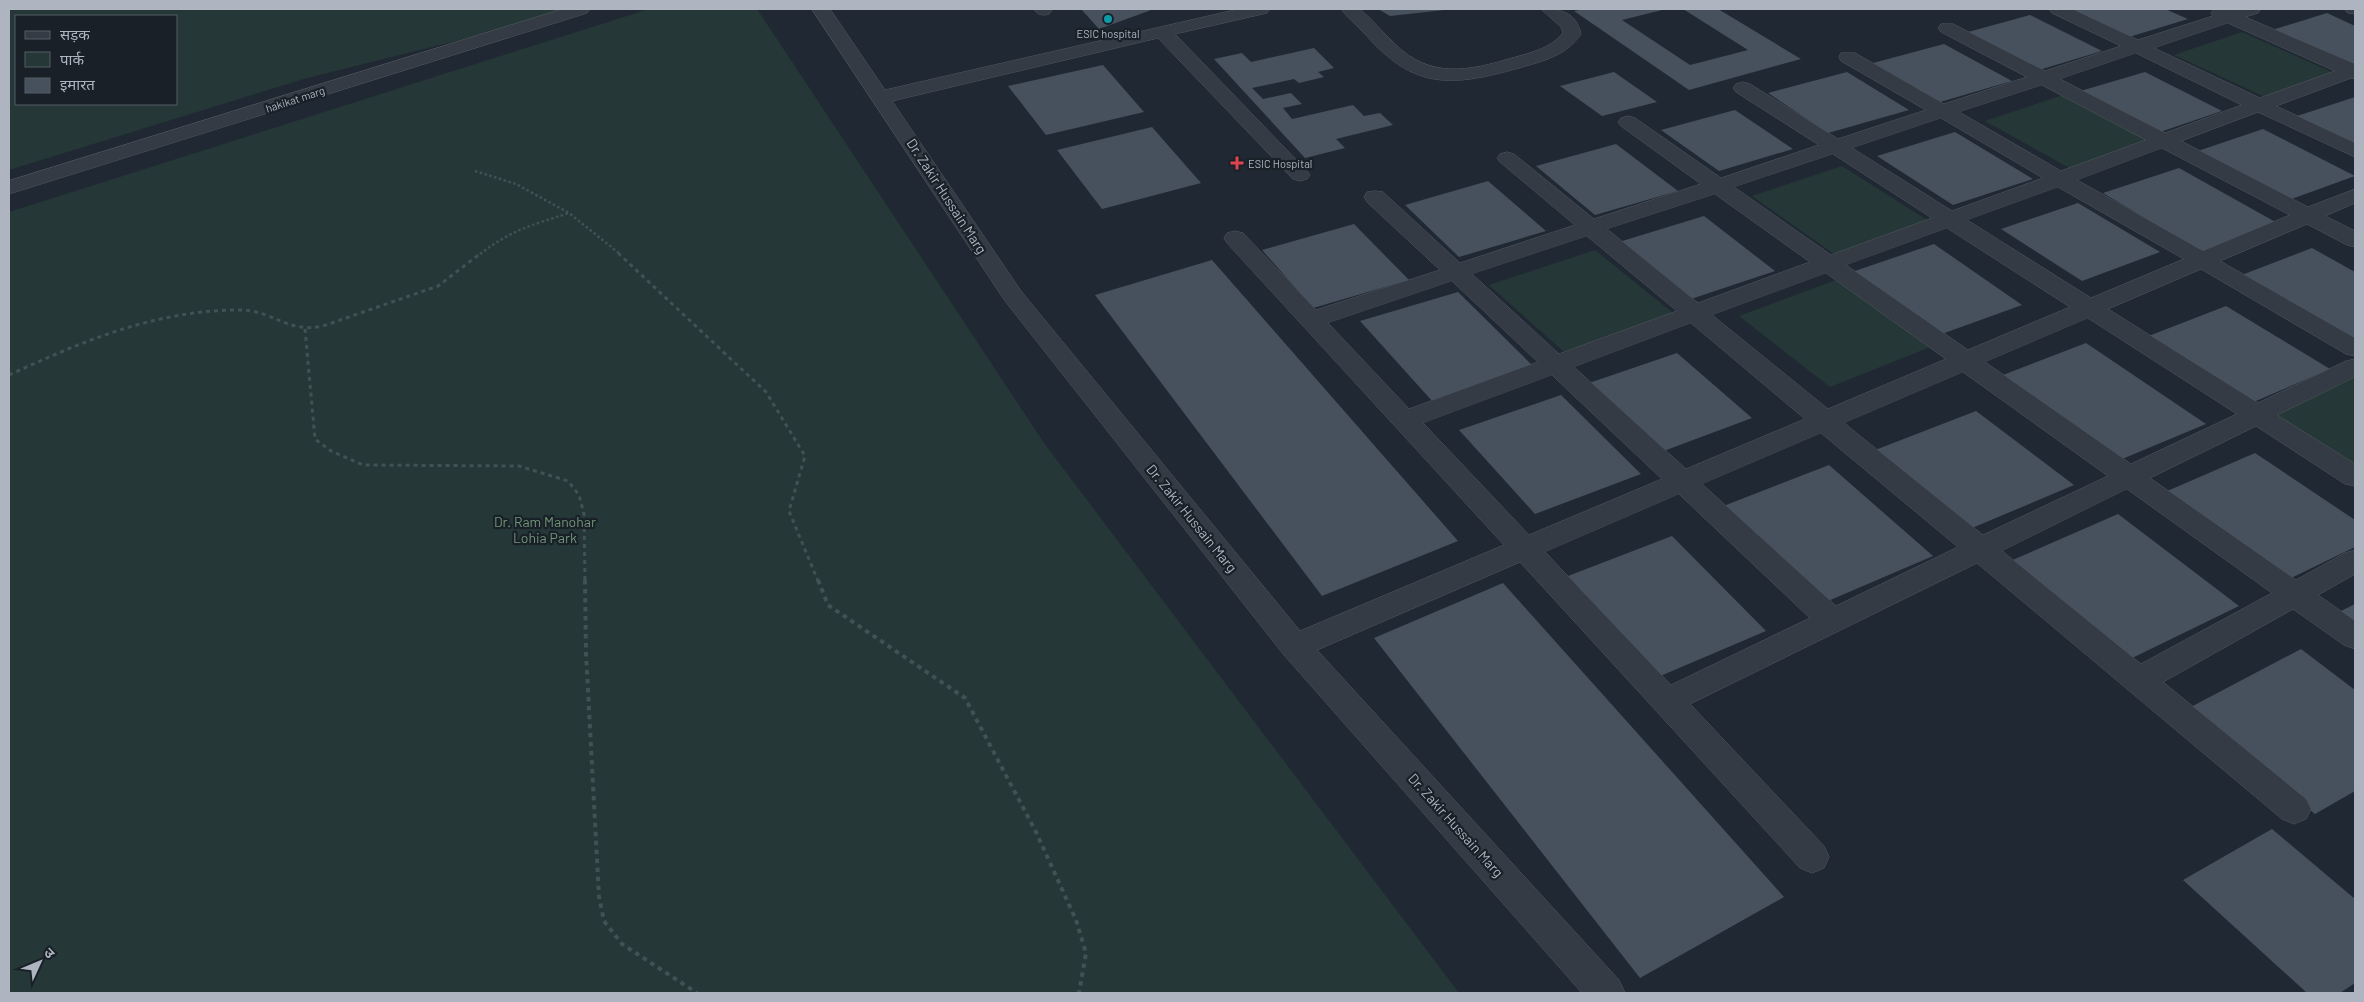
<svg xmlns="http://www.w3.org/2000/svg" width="2364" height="1002" viewBox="0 0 2364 1002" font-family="Barlow,'Noto Sans Devanagari',sans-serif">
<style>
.green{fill:#253736;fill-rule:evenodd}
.building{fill:#47505d}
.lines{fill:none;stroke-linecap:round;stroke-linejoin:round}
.minor-casing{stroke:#515862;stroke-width:1}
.path-far2{stroke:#425254;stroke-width:2.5;stroke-dasharray:2.5 2.5;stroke-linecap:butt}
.path-far1{stroke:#425254;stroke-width:3;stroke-dasharray:4 4;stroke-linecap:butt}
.path{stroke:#425254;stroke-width:4;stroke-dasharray:4.5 4.5;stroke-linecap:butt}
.minor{fill:#343b44;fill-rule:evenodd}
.culture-dot{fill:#0f9aa8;stroke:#192028;stroke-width:2}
.health-dot{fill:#e0444e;stroke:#192028;stroke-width:2}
.labels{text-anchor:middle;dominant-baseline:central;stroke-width:4.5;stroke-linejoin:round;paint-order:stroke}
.far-poi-label{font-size:11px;fill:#aeb5c1;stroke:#192028}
.far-street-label{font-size:11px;fill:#aeb5c1;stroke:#192028}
.street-label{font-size:14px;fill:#aeb5c1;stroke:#192028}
.park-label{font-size:14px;fill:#709577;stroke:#192028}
</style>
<rect width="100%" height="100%" fill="#202933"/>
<path class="green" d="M9 9H585L307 78 9 170ZM16 16H176V104H16Z
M649 9H757L1044 443 1459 993H9V212Z
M2242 32 2334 73 2265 97 2174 55Z
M2063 95 2151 141 2073 170 1985 121Z
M1842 166 1927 220 1834 254 1752 196Z
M1595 250 1673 313 1564 352 1489 285Z
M1839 279 1933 346 1830 387 1739 316Z
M2355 378V464L2277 415Z"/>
<path class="building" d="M1081 9H1154L1099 29Z
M1378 9H1444V10L1390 16Z
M1585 9H1666L1622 20 1690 65 1748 50 1683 9H1718L1801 59 1689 90 1574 11Z
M2072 9H2165L2188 19 2129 37Z
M2327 13 2355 26V65L2349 67 2269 31Z
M2030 15 2102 51 2039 70 1968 32Z
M1944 44 2012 81 1940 102 1873 63Z
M1314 48 1334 68 1318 72 1324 77 1299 83 1294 79 1252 88 1263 99 1291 93 1302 104 1283 108 1292 119 1353 105 1364 116 1380 113 1393 125 1336 139 1345 148 1305 158 1214 59 1242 53 1251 62Z
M1103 65 1144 112 1046 135 1008 86Z
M1614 72 1657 102 1602 116 1560 86Z
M1847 72 1909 110 1828 133 1768 93Z
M2145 72 2222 111 2154 134 2077 92Z
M2355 97V148L2294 117Z
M1735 110 1793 149 1719 171 1661 130Z
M1152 127 1201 183 1102 209 1057 150Z
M2263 129 2355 176 2283 202 2192 153Z
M1955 132 2033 179 1953 205 1877 156Z
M1616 144 1678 191 1595 215 1536 166Z
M2179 168 2279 224 2202 252 2103 193Z
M1488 181 1546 231 1459 257 1405 205Z
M2078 203 2160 252 2082 281 2001 229Z
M1704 216 1775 271 1688 300 1619 242Z
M1354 224 1409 280 1313 308 1262 250Z
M1934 244 2022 305 1939 335 1852 272Z
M2312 248 2355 272V344L2239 276Z
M1212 260 1458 541 1322 596 1095 295Z
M1458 292 1535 368 1433 402 1360 321Z
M2226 306 2330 369 2249 404 2146 337Z
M2086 343 2206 424 2115 462 1998 377Z
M1677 353 1752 418 1661 452 1589 383Z
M1561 395 1641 474 1535 514 1459 430Z
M1976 411 2074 485 1965 531 1870 452Z
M2255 453 2355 520V547L2287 580 2165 492Z
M1829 465 1933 556 1821 604 1721 507Z
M2118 514 2239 606 2126 661 2008 562Z
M1672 536 1766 631 1658 677 1568 576Z
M1503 583 1784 897 1640 978 1374 638Z
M2355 604V626L2337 613Z
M2301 649 2355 690V791L2315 814 2187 709Z
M2272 829 2355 899V983L2340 993H2307L2183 880Z"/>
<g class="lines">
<defs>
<path id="minor" d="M563 9H590L587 13 9 194V181Z
M812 9H830L885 90 1239 9H1270L1267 13 1175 34 1307 171 1310 175 1307 179 1300 181 1293 179 1158 38 892 101 1021 291 1300 631 1504 545 1227 243 1224 238 1227 233 1235 231 1243 233 1316 310 1440 270 1367 202 1364 197 1367 192 1375 191 1383 192 1460 263 1575 225 1500 162 1497 158 1500 154 1507 152 1514 154 1594 219 1701 184 1621 126 1618 122 1621 118 1628 116 1635 118 1721 178 1819 145 1736 92 1733 88 1736 84 1743 82 1750 84 1838 139 1926 110 1841 61 1839 57 1841 53H1855L1944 104 2027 77 1941 32 1938 28 1941 24H1953L2045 71 2121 46 2052 13 2049 9H2072L2138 40 2213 16 2211 13 2214 9H2261L2258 13 2245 17 2355 64V79L2351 78 2276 106 2355 143V157L2258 112 2181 141 2308 207 2355 189V203L2325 216 2355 231V247L2347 245 2307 224 2220 261 2355 338V356L2346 354 2201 269 2108 309 2258 403 2346 361 2355 359V377L2277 415 2355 464V486L2345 484 2256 426 2150 478 2296 580 2345 553 2355 550V574L2318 595 2355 621V649L2344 645 2293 609 2163 682 2306 799 2311 809 2306 819 2294 824 2282 819 1977 563 1690 704 1824 846 1829 857 1824 868 1812 873 1800 868 1520 562 1317 650 1619 980 1625 993H1582L1284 655 1005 301ZM2228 23 2335 71 2260 98 2154 48ZM2136 53 2242 105 2165 133 2060 79ZM2042 85 2146 140 2061 171 1959 112ZM1941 118 2043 178 1952 211 1852 148ZM2162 148 2290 215 2203 251 2077 180ZM1833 154 1932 218 1831 255 1734 187ZM2058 187 2184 259 2091 298 1967 220ZM1715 194 1810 262 1698 303 1607 229ZM1947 228 2070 307 1968 350 1846 265ZM1587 236 1677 311 1559 354 1472 274ZM1826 273 1946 359 1828 409 1712 315ZM1452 281 1538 362 1409 409 1328 323ZM2088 318 2237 414 2131 464 1985 362ZM1691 323 1805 419 1686 469 1574 367ZM1963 372 2108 476 1983 535 1844 423ZM1552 375 1662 479 1529 535 1423 423ZM1821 433 1958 547 1836 606 1702 484ZM2127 489 2272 593 2141 664 2002 551ZM1679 494 1810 618 1671 685 1545 552Z
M1033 9H1051L1052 10 1049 14C1042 16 1038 15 1033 9Z
M1341 9H1360C1373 20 1383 33 1395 44 1430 79 1469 71 1512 58 1530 53 1550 49 1563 33L1561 27 1541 9C1561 9 1576 12 1581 34 1566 56 1543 61 1519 68 1451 87 1414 90 1365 34 1357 25 1347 18 1341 9Z
M2345 9H2355V14L2348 13Z"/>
</defs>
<use href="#minor" class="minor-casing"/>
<path class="path-far2" d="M475 171 516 184 569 213 620 254
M480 254C511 230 532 225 569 213"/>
<path class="path-far1" d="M618 253 766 392 805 456 789 511 818 581
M305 329 315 439 331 451 363 465 519 466 568 481 579 495 584 514 585 581
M9 375C83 341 156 310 239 310 274 310 287 334 323 326L438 286 481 253"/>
<path class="path" d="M585 580 586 653 599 897 604 921 622 944 697 993
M818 580 828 605 965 698 1036 832 1076 920 1086 953 1079 993"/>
<use href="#minor" class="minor"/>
</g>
<circle class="culture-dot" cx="1108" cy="19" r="5"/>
<path class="health-dot" d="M1234.5 155.5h5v5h5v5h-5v5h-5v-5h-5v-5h5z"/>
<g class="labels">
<g class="far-poi-label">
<text x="1108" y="33">ESIC hospital</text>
<text x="1248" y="163" text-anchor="start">ESIC Hospital</text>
</g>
<g class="far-street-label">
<text transform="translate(295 99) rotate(-18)">hakikat marg</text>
</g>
<g class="street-label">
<text transform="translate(947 196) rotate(57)">Dr. Zakir Hussain Marg</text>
<text transform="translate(1192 518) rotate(51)">Dr. Zakir Hussain Marg</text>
<text transform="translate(1456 825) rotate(48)">Dr. Zakir Hussain Marg</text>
</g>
<g class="park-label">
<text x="545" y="521">Dr. Ram Manohar<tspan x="545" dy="16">Lohia Park</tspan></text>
</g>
</g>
<rect width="2364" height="1002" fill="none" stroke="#aeb5c1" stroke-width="20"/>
<rect x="15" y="15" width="162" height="90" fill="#192028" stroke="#555c65"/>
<rect x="25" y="31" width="25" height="8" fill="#343b44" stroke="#555c65"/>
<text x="60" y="40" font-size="15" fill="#aeb5c1">सड़क</text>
<rect x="25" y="52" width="25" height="15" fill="#253736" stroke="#555c65"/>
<text x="60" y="65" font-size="15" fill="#aeb5c1">पार्क</text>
<rect x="25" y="78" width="25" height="15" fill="#47505d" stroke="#555c65"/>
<text x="60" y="90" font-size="15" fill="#aeb5c1">इमारत</text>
<g transform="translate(40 962) rotate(46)" stroke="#192028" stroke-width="4" paint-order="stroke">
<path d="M0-4L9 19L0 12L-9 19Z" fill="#aeb5c1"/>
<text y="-8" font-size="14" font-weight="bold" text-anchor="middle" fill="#aeb5c1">उ</text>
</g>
</svg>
